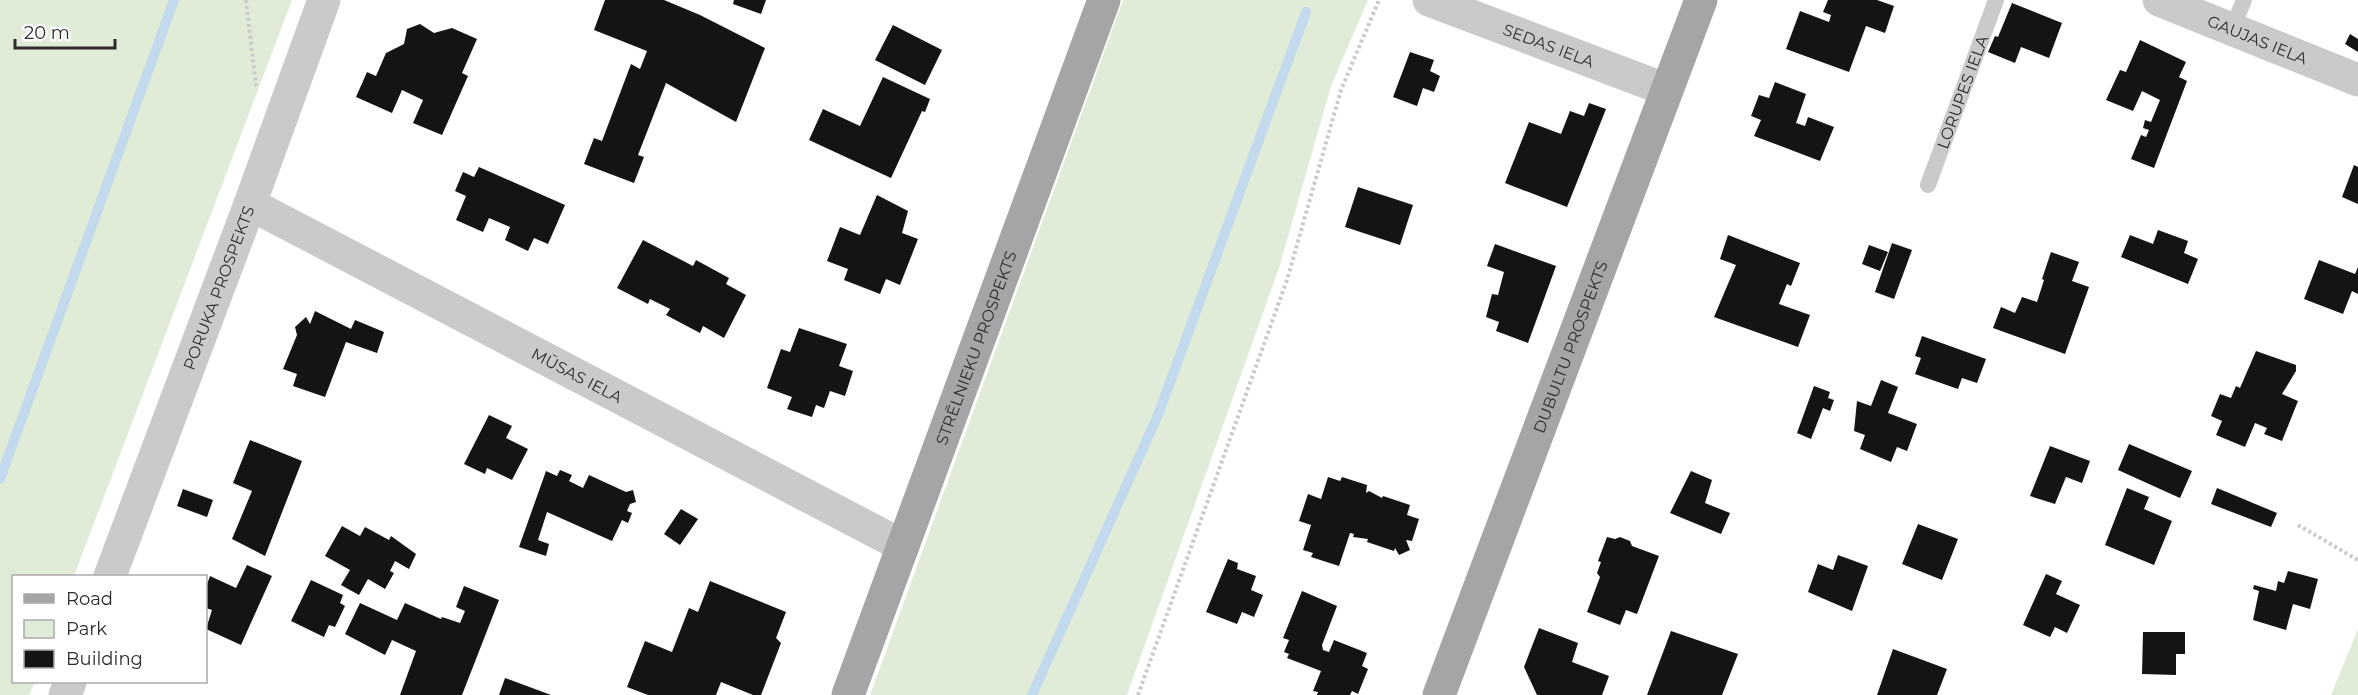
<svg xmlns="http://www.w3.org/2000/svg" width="2358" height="695" viewBox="0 0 2358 695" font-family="Montserrat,sans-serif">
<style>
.green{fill:#e1ecd8}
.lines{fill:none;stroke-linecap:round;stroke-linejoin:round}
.stream{stroke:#c3d9ed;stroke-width:10}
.building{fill:#141414}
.path{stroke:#cacaca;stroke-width:4;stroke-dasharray:3 3;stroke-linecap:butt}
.service{stroke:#cacaca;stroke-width:16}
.minor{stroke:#cacaca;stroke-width:33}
.primary{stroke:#a5a5a5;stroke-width:33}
.labels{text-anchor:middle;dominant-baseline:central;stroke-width:6;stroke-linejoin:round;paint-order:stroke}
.street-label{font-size:16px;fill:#2d2d2d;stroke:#fff}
</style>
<rect width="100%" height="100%" fill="#fff"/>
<path class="green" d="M0 0H292L74 576H14V682H35L29 695H0Z
M1123 0H1368L1331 86 1279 268 1127 695H870Z
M2358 629V695H2331Z"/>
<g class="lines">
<path class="stream" d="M0 479 174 0
M1032 695 1158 415 1306 12"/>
</g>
<path class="building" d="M605 0H664L700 15 765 48 736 122 666 83 638 155 644 157 634 183 584 164 594 138 602 141 631 64 640 69 647 51 594 30Z
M734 0H766L761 14 733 4Z
M1828 0H1877L1894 6 1885 33 1866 26 1849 72 1786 49 1800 11 1829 22 1831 15 1823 12Z
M2012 3 2062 23 2049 58 2021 47 2015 63 1988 52 1995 36 1998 37Z
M420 24 434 33 452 28 477 39 462 73 468 76 442 135 413 123 423 100 402 90 392 113 356 97 367 72 376 76 386 53 404 44 407 29Z
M893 25 942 50 925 85 875 60Z
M2350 34 2358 39V52L2345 44Z
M2140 40 2186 62 2179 77 2187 81 2154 168 2131 159 2141 135 2146 137 2149 130 2143 128 2145 120 2151 122 2160 100 2142 91 2133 111 2106 100 2120 70 2126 72Z
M1410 52 1434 60 1430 71 1440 76 1434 92 1423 88 1417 106 1393 97Z
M883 77 930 99 925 112 922 111 891 178 809 140 823 109 860 126Z
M1775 82 1806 94 1796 123 1805 126 1808 117 1834 127 1820 161 1754 136 1761 120 1751 116 1759 95 1769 98Z
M1589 103 1606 109 1567 207 1505 183 1529 122 1561 134 1570 111 1584 116Z
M2354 165 2358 167V204L2342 197Z
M479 167 565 205 548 244 534 238 528 251 505 240 510 227 489 218 483 232 456 220 466 196 455 191 463 172 474 177Z
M1358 187 1413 205 1400 245 1345 227Z
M877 195 908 211 902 233 918 239 900 285 886 279 880 294 844 280 848 269 827 261 840 227 860 235Z
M2158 230 2188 241 2184 253 2198 259 2188 284 2121 257 2130 235 2153 244Z
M1728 235 1800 263 1791 286 1787 284 1779 304 1810 315 1798 347 1714 317 1736 265 1720 259Z
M643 240 693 266 696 260 729 278 726 284 746 295 724 338 703 326 700 333 666 315 670 309 650 299 648 304 617 288Z
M1892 243 1912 250 1894 299 1875 292Z
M1495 244 1556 266 1528 343 1496 331 1499 322 1486 317 1492 294 1498 295 1504 272 1487 266Z
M1869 245 1888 252 1880 271 1862 264Z
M2051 252 2079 262 2072 281 2089 287 2065 354 1993 328 2001 307 2015 313 2022 297 2037 302 2044 280 2042 279Z
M2319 260 2355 274 2358 267V294L2352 291 2343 314 2304 299Z
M315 311 351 329 355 320 384 332 377 353 346 342 325 397 293 386 297 374 283 369 297 335 295 327 306 317 310 324Z
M799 328 847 344 839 366 853 371 845 396 830 391 824 408 816 405 812 417 787 409 792 397 767 388 781 349 790 352Z
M1922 336 1986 359 1977 383 1962 378 1958 389 1915 374 1921 358 1915 356Z
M2256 351 2296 365V371L2282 394 2298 401 2282 441 2264 434 2267 428 2255 423 2245 447 2216 435 2222 421 2211 416 2220 394 2231 398 2236 386 2240 388Z
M1881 380 1898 387 1888 413 1917 424 1907 451 1897 447 1891 462 1860 449 1865 435 1854 431 1857 401 1871 406Z
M1814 386 1830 392 1828 398 1834 400 1830 411 1823 408 1811 439 1797 433Z
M489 415 512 426 506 438 528 449 512 480 487 468 485 474 464 464Z
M250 440 302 461 265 556 232 539 252 491 233 483Z
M2129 444 2192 471 2180 498 2118 470Z
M2050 446 2090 461 2082 483 2066 477 2055 504 2030 496Z
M560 470 572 475 569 481 583 488 589 475 626 492 633 490 636 502 630 504 627 511 632 513 628 523 622 520 612 541 547 512 538 540 549 544 546 556 519 547 546 471 557 476Z
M1691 471 1712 480 1705 503 1730 513 1721 534 1670 513Z
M1328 477 1340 481 1342 477 1367 485 1366 493 1369 491 1382 498 1383 496 1410 505 1407 515 1419 519 1412 541 1406 540 1410 550 1399 555 1395 548 1394 551 1367 542 1368 539 1353 537 1354 534 1350 533 1339 566 1311 557 1313 553 1303 550 1311 525 1299 521 1308 494 1321 499Z
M2127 488 2149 497 2144 509 2172 521 2154 565 2105 545Z
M2217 488 2277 513 2271 527 2211 504Z
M183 489 213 500 207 517 177 506Z
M681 509 698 519 680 545 664 534Z
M1918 524 1958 539 1942 580 1902 564Z
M342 526 360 536 365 527 389 540 391 536 416 554 409 569 395 561 390 571 394 573 385 589 368 579 359 595 341 585 350 570 325 556Z
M1607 537 1615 539 1620 537 1630 541 1632 546 1659 556 1637 614 1626 610 1620 625 1587 612 1600 577 1597 573 1601 562 1598 561Z
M1838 555 1868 566 1852 611 1808 592 1818 564 1833 570Z
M1228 559 1238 563 1237 569 1256 576 1251 590 1263 595 1254 617 1242 612 1237 624 1206 612Z
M247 565 272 576 241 645 206 629 212 610 206 608V587L210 576 236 588Z
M2288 571 2318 579 2310 609 2293 604 2286 630 2253 620 2259 591 2253 589 2254 585 2276 591 2278 581 2284 583Z
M2046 574 2062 581 2056 594 2080 605 2067 633 2055 627 2050 637 2023 625Z
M311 580 343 595 340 603 345 606 335 627 329 625 324 637 291 621Z
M710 581 786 612 776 638 781 643 761 695H753L721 682 716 695H648L627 687 645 641 672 652 689 608 698 612Z
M464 586 499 600 462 695H400L416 651 392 640 385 655 345 634 360 603 397 620 405 603 441 619 442 617 460 623 465 611 456 607Z
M1302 591 1337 606 1322 645 1323 650 1329 652 1334 640 1367 653 1362 666 1368 669 1358 694 1352 691 1350 695H1317L1318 692 1313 691 1321 671 1287 658 1289 654 1284 652 1289 640 1283 638Z
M1539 628 1578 643 1572 662 1609 676 1602 695H1537L1524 667Z
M1671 631 1738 654 1722 695H1647Z
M2143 632H2185V654H2176V675L2142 674Z
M1893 649 1947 669 1937 695H1877Z
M505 678 551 695H499Z"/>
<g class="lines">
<path class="path" d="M246 0 256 86
M2298 525 2358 560
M1138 695 1287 280 1341 90 1379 0"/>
<g class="service">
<path d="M2232 29 2244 0"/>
<path id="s1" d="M1928 185 1996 0"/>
</g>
<g class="minor">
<path id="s2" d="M1429 0 1667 90"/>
<path id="s3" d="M2159 0 2358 80"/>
<path id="s4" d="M250 204 903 546"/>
<path id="s5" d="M110 576 250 204 324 0"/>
<path d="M65 695 70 682"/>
</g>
<g class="primary">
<path id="s6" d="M848 695 1104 0"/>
<path id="s7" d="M1439 695 1701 0"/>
</g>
</g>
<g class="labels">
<g class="street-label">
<text stroke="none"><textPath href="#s3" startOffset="106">GAUJAS IELA</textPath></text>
<text stroke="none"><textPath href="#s2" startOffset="128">SEDAS IELA</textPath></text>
<text stroke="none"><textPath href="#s1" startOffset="99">LORUPES IELA</textPath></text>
<text stroke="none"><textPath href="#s5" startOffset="308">PORUKA PROSPEKTS</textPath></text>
<text stroke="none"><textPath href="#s6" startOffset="370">STRĒLNIEKU PROSPEKTS</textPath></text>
<text stroke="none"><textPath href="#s7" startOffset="372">DUBULTU PROSPEKTS</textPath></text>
<text stroke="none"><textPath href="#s4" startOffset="369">MŪSAS IELA</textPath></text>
</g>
</g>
<rect x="12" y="575" width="195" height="108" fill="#ffffff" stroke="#ababab" stroke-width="1.5"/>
<rect x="24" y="594" width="30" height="9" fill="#a5a5a5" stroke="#ababab" stroke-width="1.5"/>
<text x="66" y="605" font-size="18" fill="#2d2d2d">Road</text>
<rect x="24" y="620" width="30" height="18" fill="#e1ecd8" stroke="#ababab" stroke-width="1.5"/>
<text x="66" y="635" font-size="18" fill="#2d2d2d">Park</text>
<rect x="24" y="650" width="30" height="18" fill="#141414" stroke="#ababab" stroke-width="1.5"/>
<text x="66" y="665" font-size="18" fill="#2d2d2d">Building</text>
<path d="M15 39v9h100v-9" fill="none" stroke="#2d2d2d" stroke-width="3"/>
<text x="24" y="39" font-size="18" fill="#2d2d2d" stroke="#ffffff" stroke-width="4.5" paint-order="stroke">20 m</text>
</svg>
